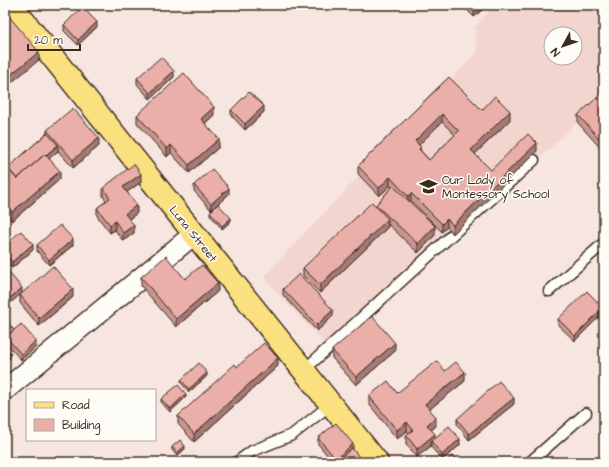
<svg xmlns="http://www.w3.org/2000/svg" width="609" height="467" viewBox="0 0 609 467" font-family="'Architects Daughter',sans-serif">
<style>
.built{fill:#f3d5d0;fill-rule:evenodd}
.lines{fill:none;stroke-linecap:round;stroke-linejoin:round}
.lane-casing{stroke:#3b2a1e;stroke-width:13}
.street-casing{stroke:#3b2a1e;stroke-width:23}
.primary-casing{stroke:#3b2a1e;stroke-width:25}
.lane{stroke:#fdfcf7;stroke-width:10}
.street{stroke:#fdfcf7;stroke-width:20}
.primary{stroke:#fbe080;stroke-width:22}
.wall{fill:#c99691;stroke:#3b2a1e;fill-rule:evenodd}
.shaded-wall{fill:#a47a76;stroke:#3b2a1e}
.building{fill:#eaafa9;stroke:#3b2a1e;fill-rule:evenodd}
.labels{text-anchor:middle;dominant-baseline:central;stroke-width:3;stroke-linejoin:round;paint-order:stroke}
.poi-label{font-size:12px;fill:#3b2a1e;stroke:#fdfcf7;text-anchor:start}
.street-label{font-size:12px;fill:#3b2a1e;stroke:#fdfcf7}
</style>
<rect width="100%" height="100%" fill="#f7e5e0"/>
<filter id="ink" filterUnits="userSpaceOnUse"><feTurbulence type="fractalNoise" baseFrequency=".025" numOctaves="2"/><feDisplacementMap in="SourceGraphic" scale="8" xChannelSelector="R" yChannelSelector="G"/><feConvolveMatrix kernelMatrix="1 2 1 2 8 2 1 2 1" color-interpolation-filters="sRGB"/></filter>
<g filter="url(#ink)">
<path class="built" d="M495 5H604V97L333 352 281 297 264 276 478 51 474 28ZM551 34H575V58H551Z"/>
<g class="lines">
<defs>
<path id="lane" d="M549 291 604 243
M303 371 534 160
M237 462 252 451 292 435 330 405
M530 462 586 413"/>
<path id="street" d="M5 390 193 235"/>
<path id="primary" d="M11 5 377 462"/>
</defs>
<use href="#lane" class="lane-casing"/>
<use href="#street" class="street-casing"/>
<use href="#primary" class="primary-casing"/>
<use href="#lane" class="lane"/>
<use href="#street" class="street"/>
<use href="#primary" class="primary"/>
</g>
<path class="wall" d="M462 5H487L474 17Z
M64 25 97 27 78 45 64 31Z
M174 77 150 99 137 84V78Z
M449 77 482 110 510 120 475 154 491 170 537 151 453 234 447 227 442 232 411 201 410 202 435 235 418 253 388 224V227L320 293 303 276V268L376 206V205L392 187 390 186 379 196 358 174V166ZM442 122 455 135 429 160 421 151 419 145Z
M604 96V152L578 123V115Z
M231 110 264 112 245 130 231 115Z
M137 115H214L205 123 219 147 189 173 171 153 167 157 137 123Z
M47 130 99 146 73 168 58 151 49 158 60 179 12 221 5 213V168H8L47 133Z
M141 182 127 192 137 213 129 219 134 233 123 241 115 230 110 233 97 216V208L106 201 103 196V188Z
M194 185 229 194 211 210 194 191Z
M210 212 231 221 222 229 210 215Z
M5 245 33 250 12 268 5 260Z
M37 245H73L49 265 37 251Z
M141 277 185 279 218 291 176 327 141 286Z
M283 289 333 316 317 331 283 295Z
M22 293 73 297 39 326 20 303V295Z
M603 313 575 341 558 325V319Z
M5 320 14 330 36 347 21 360 6 343Z
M332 350 395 351 356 385 332 358Z
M278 366 194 442 178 424V416Z
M445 371 465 381 429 409 436 426 431 430 435 438 460 445 442 460 431 447V446L417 457 406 444V435L409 433 407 431 397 439 369 404V396L397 393Z
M207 376 189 392 181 383V380Z
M186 397 170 412 161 402V399Z
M514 404 469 440 457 424V419Z
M318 438 353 450 360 462H333L318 444Z
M172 447 185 449 177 456 172 450Z"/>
<path class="shaded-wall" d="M481 5H487L474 17V11Z
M97 22V27L78 45V40Z
M39 52V60L5 88V79Z
M174 71V77L150 99V93Z
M264 106V112L245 130V124Z
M214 107V115L201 127V119Z
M510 111V120L471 158V150Z
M442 114V122L415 149V141Z
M99 138V146L73 168V160Z
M219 139V147L189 173V165Z
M537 143V151L453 234V225Z
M58 145V151L17 187V181Z
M171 145V153L167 157V149Z
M60 171V179L12 221V212Z
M141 174V182L123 195V187Z
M390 177V186L379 196V188Z
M229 188V194L211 210V204Z
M411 193V201L408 204V196Z
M137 205V213L125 222V214Z
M231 218V221L222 229V226Z
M388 219V227L320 293V285Z
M447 219V227L442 232V224Z
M115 221V230L110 233V225Z
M134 225V233L123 241V233Z
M435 226V235L418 253V244Z
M73 239V245L49 265V260Z
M33 244V250L12 268V262Z
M218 283V291L176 327V319Z
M22 288V293L5 308V302Z
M73 289V297L39 326V318Z
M603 308V313L575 341V336Z
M333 310V316L317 331V325Z
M36 341V347L21 360V354Z
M395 343V351L356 385V377Z
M10 352V358L5 362V356Z
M278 358V366L194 442V434Z
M465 372V381L425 413V404Z
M207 373V376L189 392V389Z
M186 394V397L170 412V409Z
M514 398V404L469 440V434Z
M436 417V426L427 433V425Z
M407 422V431L397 439V430Z
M435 434V443L431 441V446L417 457V449Z
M460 439V445L442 460V455Z
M353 444V450L336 462V459Z
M185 446V449L177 456V453Z
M360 458V462H355Z"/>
<path class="building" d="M468 5H481L474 11Z
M82 7 97 22 78 40 64 25Z
M7 14 39 52 5 79V16Z
M161 57 174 71 150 93 137 78Z
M184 73 214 107 201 119 219 139 189 165 171 145 167 149 137 115Z
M449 77 482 110 495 96 510 111 471 150 491 170 528 134 537 143 453 225 447 219 442 224 411 193 408 196 390 177 379 188 358 166ZM442 114 459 131 429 160 419 149 421 147 415 141Z
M249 92 264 106 245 124 231 110Z
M602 93 604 96V144L578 115Z
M73 108 99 138 73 160 47 130Z
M47 133 58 145 46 155 45 154 17 179 8 168Z
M45 154 60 171 12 212 5 204V168L6 167 17 179Z
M134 164 141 174 123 187 137 205 125 214 134 225 123 233 115 221 110 225 97 208 110 198 103 188Z
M212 169 229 188 211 204 194 185Z
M393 186 435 226 418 244 376 205Z
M372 202 388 219 320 285 303 268Z
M218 204 231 218 222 226 210 212Z
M60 225 73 239 49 260 37 245Z
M21 231 33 244 12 262 5 254V245Z
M166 256 185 279 202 265 218 283 176 319 141 277Z
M53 266 73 289 39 318 20 295Z
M5 268 22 288 5 302Z
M299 274 333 310 317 325 283 289Z
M587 291 603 308 575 336 558 319Z
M372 316 395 343 356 377 332 350Z
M5 320 14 330 5 338Z
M21 324 36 341 21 354 6 337Z
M264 343 278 358 194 434 178 416 235 364 237 367Z
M5 347 10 352 5 356Z
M437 361 445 371 456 362 465 372 425 404 436 417 427 425 435 434 417 449 406 435 413 430 407 422 397 430 369 396 388 381 397 393Z
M199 363 207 373 189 389 181 380Z
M499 381 514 398 469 434 457 419Z
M178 385 186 394 170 409 161 399Z
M336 423 353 444 336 459 318 438Z
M449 426 460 439 442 455 431 441Z
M180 440 185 446 177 453 172 447Z
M352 448 360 458 355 462H336Z
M452 456 457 462H445Z
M249 459 252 462H245Z"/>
</g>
<defs>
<symbol id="school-bare" viewBox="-9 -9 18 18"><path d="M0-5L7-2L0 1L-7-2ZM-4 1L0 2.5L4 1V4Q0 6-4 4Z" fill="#3b2a1e" stroke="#fdfcf7" stroke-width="2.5" paint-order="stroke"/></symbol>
</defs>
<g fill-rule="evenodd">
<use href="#school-bare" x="416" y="174" width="25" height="25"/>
</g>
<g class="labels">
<g class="poi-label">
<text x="442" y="180">Our Lady of<tspan x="442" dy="14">Montessory School</tspan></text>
</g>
<g class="street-label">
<text transform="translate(193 234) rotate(51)">Luna Street</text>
</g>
</g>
<rect width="609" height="467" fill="none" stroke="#fdfcf7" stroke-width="20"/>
<rect x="10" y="10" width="589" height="447" fill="none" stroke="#3b2a1e" stroke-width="1.5" filter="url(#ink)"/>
<rect x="26" y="389" width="130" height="52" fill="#fdfcf7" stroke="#afa8a0"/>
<rect x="34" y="402" width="20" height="6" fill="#fbe080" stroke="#afa8a0"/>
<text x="62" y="409" font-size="12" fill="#3b2a1e">Road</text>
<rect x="34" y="419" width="20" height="12" fill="#eaafa9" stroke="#afa8a0"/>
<text x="62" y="429" font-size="12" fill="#3b2a1e">Building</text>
<g transform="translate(563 46) rotate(230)"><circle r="19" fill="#fdfcf7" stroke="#afa8a0"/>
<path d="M0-3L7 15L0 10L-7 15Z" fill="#3b2a1e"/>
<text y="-6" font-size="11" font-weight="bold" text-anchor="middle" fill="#3b2a1e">N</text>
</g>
<path d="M28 44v6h52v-6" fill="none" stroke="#3b2a1e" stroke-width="2"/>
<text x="34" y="44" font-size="12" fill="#3b2a1e" stroke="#fdfcf7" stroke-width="3" paint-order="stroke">20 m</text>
</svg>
